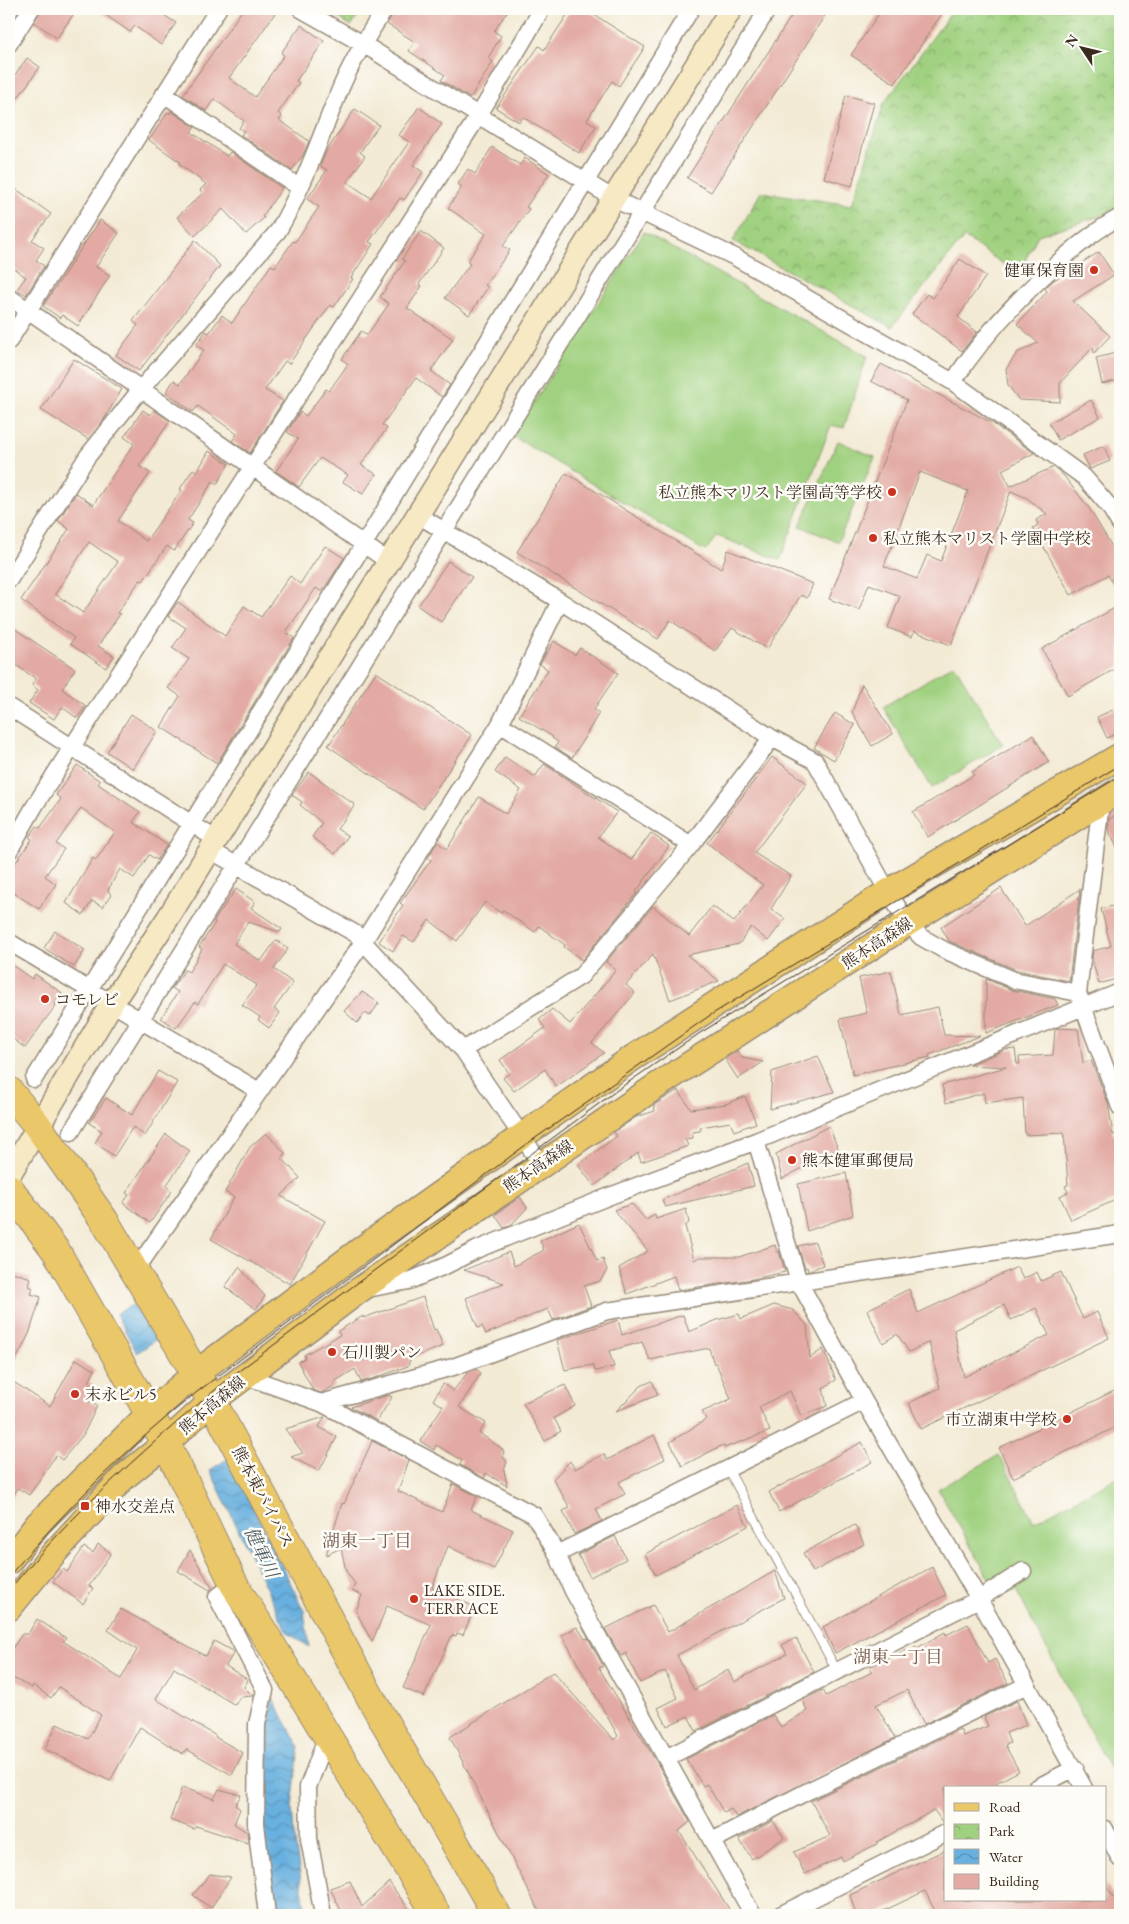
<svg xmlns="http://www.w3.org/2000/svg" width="1129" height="1924" viewBox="0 0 1129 1924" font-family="'EB Garamond','Noto Serif JP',serif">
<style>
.park{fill:url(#park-crowns);stroke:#6e7e4f}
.pitch{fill:#a0d180;stroke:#6e7e4f}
.water{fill:url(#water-waves);stroke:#526d7e}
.building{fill:#e2aaa3;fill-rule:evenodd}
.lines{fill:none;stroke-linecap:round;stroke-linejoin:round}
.lane-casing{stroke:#978a79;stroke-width:10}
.street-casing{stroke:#978a79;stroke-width:19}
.secondary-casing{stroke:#978a79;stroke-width:25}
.primary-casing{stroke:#978a79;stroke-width:28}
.highway-casing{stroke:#978a79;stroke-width:30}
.lane{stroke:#fff;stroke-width:8}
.street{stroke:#fff;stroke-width:16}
.secondary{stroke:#f7e9c3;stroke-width:22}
.primary{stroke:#eac769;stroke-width:25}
.highway{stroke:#eac769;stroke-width:28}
.tram{stroke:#3b2a1e;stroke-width:1}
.poi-dot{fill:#c8321e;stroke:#fdfcf7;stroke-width:2}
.labels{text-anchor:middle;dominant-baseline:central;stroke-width:5;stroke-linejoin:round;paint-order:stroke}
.poi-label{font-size:16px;fill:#3b2a1e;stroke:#fdfcf7;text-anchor:start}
.street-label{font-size:16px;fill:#3b2a1e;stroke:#fdfcf7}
.neighbourhood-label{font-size:18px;fill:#75574d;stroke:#fdfcf7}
.water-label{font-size:18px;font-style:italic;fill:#4b5962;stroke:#fdfcf7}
</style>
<defs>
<pattern id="park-crowns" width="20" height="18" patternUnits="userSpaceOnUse" patternTransform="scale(1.25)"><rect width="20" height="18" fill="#a0d180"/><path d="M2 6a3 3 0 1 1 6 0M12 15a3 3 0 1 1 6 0" fill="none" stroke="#84aa68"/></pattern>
<pattern id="water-waves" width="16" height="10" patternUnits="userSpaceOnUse" patternTransform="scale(1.25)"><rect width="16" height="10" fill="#68b0df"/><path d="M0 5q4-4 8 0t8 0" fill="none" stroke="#578fb4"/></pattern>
</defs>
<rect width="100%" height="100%" fill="#fdfcf7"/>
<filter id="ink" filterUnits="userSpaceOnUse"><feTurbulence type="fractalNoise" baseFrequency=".02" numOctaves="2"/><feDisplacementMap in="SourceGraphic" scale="10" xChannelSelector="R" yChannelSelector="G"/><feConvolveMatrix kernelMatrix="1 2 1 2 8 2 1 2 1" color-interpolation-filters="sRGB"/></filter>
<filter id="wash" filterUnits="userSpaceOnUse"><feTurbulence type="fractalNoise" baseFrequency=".0096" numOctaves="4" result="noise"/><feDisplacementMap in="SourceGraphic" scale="20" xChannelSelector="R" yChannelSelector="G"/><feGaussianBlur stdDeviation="1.12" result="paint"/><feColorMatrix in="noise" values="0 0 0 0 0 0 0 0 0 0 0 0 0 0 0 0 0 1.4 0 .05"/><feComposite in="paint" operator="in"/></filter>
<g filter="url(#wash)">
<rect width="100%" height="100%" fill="#f3ead4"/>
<path class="park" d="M325 9H363L351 26Z
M954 9H1120V210L1038 235 1018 274 964 237 892 327 733 241 761 192 852 205 884 103Z"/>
<path class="pitch" d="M644 232 867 356 844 428 831 425 780 560 717 536 705 551 512 436Z
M838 441 875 457 838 542 800 526Z
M954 664 1003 745 932 788 883 707Z
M999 1455 1034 1522 1120 1476V1788L1016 1590 1000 1597 938 1489Z"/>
<path class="water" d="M134 1304 157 1339 137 1353 116 1314Z
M229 1458 304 1611 309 1647 287 1632 210 1470Z
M272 1697 299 1746 292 1808 294 1834 306 1915H278L265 1846 262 1808Z"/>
<g id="blocks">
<path class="building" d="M42 9H77L57 38 34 22Z
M97 9H155L176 23 161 45 135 26 130 32Z
M243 9H278L229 78 255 97 284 55 281 53 301 25 324 41 296 81 299 83 278 113 282 116 279 120 309 141 303 155 292 170 241 135 244 131 239 128 244 121 214 99 206 111 183 95Z
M395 9H509L494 31 501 36 488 58 493 62 470 98 441 80 445 75 409 51 415 42 387 24Z
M571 9H585L645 47 619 86 612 81 587 120 596 126 579 153 523 117 519 122 496 108 539 46 544 50Z
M796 9H829L711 192 687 178Z
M882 9H945L895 84 851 55Z
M27 58 40 67 9 110V83Z
M846 95 874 103 852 186 824 178Z
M419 107 442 124 413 165 423 172 404 200 400 198 369 242 373 244 351 278 353 279 334 307 330 305 289 364 285 361 265 390 283 401 250 453 232 441 237 434 198 406 193 412 166 392 174 380 180 384 204 350 196 345 206 331 209 333 222 315 232 323 271 265 275 267 293 241 295 242 319 207 307 199 327 170 320 166 327 150 355 109 379 125 360 152 365 156 347 182 371 198 409 142 399 135Z
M171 111 195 127 191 132 227 156 230 152 282 188 262 217 264 218 246 234 223 209 195 236 177 217 203 193 200 190 206 184 179 164 180 162 149 140 168 112 170 114Z
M492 147 520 165 525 158 549 174 526 207 529 209 503 246 510 250 485 285 488 287 469 315 445 298 470 264 467 262 486 234 448 208 462 187 458 184 468 169 475 174Z
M9 184 51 214 32 240 44 248 36 260 44 266 26 295 17 289 26 277 9 265Z
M100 220 119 233 96 267 110 275 78 326 62 315 60 318 43 306Z
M421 231 444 248 419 284 422 286 407 308 453 339 431 371 450 385 442 397 416 378 382 425 387 428 361 465 376 474 363 494 343 482 348 475 320 458 299 487 276 471 298 439 287 432 300 412 306 416 326 389 329 391 348 364 342 359 361 331 367 335 389 304 380 297 405 261 402 259Z
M195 240 220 266 139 371 116 355 138 325 133 321Z
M1099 252 1114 275 1073 301 1110 336 1094 353 1093 347 1060 383V402L1019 400 1008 385 1006 369 1017 353 1038 343 1017 324 1047 292 1045 288 1054 280Z
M960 259 986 276 958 317 977 332 962 351 912 314 927 294 933 298Z
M1120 352V380L1102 384 1096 358Z
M74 359 122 389 103 421 88 439 41 410Z
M881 364 992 423 1034 453 1002 470 1010 486 1054 467 1063 475 1089 508 1120 560V596L1108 575 1071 595 1033 528 1038 525 1036 520 1047 514 1027 498 1011 491 951 645 914 631 912 637 888 628 900 596 869 584 859 610 829 599 907 400 871 381ZM920 472 968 491 941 561 927 555 917 579 884 566Z
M1091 400 1100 417 1058 440 1049 423Z
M143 410 150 415 154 410 170 421 139 466 150 473 118 521 146 541 182 490 180 489 193 469 197 472 209 451 229 464 217 484 213 481 188 520 193 523 174 551 167 546 143 581 140 580 117 613 120 614 98 646 114 656 106 668 70 644 74 638 21 600 69 529 58 521 76 493 93 505 134 444 124 437ZM89 542 118 562 83 613 55 594Z
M1104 446 1110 461 1090 469 1083 455Z
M566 473 721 569 728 550 813 584 807 598 801 595 767 649 732 628 715 651 670 620 658 639 517 552Z
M325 546 344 558 322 592 316 588 286 632 294 638 217 763 161 727 180 696 168 688 189 659 172 648 186 628 168 616 178 602 225 636 244 606 261 617 290 576 300 584Z
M448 561 472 577 441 622 418 606Z
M1120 605V666L1068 696 1042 649Z
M9 625 75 669 62 689 86 706 77 718 62 707 54 719 29 703 38 690 32 685 36 679 9 660Z
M554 641 575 655 580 648 618 673 594 709 599 713 572 758 555 747 558 742 552 738 553 737 519 716 548 670 540 664Z
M376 672 472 735 423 809 328 746Z
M862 684 893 734 872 746 852 712Z
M1117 708 1120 717V732L1107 738 1097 717Z
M835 713 855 725 834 760 814 748Z
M131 714 157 731 133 769 107 752Z
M1033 735 1049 762 928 837 913 812 974 775 972 772Z
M505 757 535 777 544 764 617 812 598 837 631 860 651 833 669 846 636 892 637 893 582 960 564 947 565 945 539 926 535 932 503 910 501 913 485 902 457 941 429 920 414 942 403 936 393 951 379 942 403 905 400 903 431 860 428 858 437 842 447 849 479 797 506 814 521 790 495 772Z
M772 757 807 783 754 853 791 876 771 909 785 919 768 941 751 927 739 944 687 955 719 981 670 1000 653 954 626 985 635 993 592 1043 604 1053 556 1087 545 1069 514 1091 503 1078 509 1073 500 1060 545 1028 539 1020 552 1009 570 1024 616 970 606 962 653 906 689 936 712 906 734 922 763 885 707 843Z
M77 765 100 781 98 784 140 812 133 822 167 845 157 860 149 855 134 878 120 869 108 890 111 895 103 907 92 901 83 915 66 903 93 858 96 860 115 832 81 808 56 844 64 849 45 876 56 884 39 909 9 890V872L32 839 29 837 37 826 40 828 61 799 56 795Z
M309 772 355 805 337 829 348 836 335 854 312 837 322 823 300 805 302 802 292 795Z
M1120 813V854L1108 829 1109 819Z
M1001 888 1025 926 1080 889 1069 981 1017 970 949 941 941 927Z
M236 889 255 902 251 908 282 929 280 932 248 922 234 944 261 961 276 940 288 949 274 969 293 983 274 1009 280 1013 269 1028 258 1020 260 1017 242 1005 257 985 223 964 198 1004 195 1002 176 1028 161 1018 178 992 172 988 185 970 189 972 202 949 199 947 215 923 214 921Z
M1120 904V978L1099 984 1092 959 1093 951 1111 946 1101 909Z
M55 931 85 950 74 967 44 948Z
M9 963 32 979 35 974 62 993 55 1004 56 1005 25 1048 9 1036Z
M891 971 901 1015 938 1007 944 1035 980 1036 929 1055 930 1057 853 1075 840 1019 867 1013 859 978Z
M986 979 1012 990 1055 999 1058 1005 986 1033Z
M362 992 379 1003 370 1016 365 1013 357 1023 344 1011Z
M1060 1028 1078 1029 1083 1063 1091 1060 1108 1103 1113 1135 1120 1132V1198L1071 1220 1060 1196 1068 1192 1065 1186 1068 1185 1064 1133 1025 1135 1023 1098 985 1103 984 1093 946 1103 942 1085 1006 1067 969 1065 1005 1050 1015 1049 1017 1064H1020L1019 1057 1053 1055 1055 1029Z
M737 1051 742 1058 763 1062 738 1079 725 1059Z
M818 1056 834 1092 770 1109 772 1072Z
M158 1071 177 1082 145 1136 133 1127 114 1156 95 1143 102 1131 89 1123 106 1098 132 1115Z
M678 1090 691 1109 726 1104 745 1096 756 1123 734 1131 730 1122 701 1127 700 1131 692 1132 693 1138 685 1139 688 1146 641 1162 638 1153 594 1186 578 1165 617 1136 614 1132 636 1117 655 1111 654 1105Z
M829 1126 838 1149 782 1179 776 1154Z
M266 1133 285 1153 282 1158 300 1178 281 1196 325 1221 290 1284 211 1239 234 1197 225 1192 250 1147Z
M166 1134 190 1151 166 1186 172 1191 150 1223 123 1203 129 1195 126 1193Z
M748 1163 754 1186 665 1207 662 1200Z
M846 1173 853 1215 807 1231 798 1184Z
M520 1197 527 1208 510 1226 504 1228 495 1215Z
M632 1204 646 1220 655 1215 656 1219 686 1209 689 1223 685 1226 694 1260 700 1257H739L775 1245 777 1252 779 1251 785 1272 753 1279 678 1290 674 1276 627 1294 619 1268 648 1251 614 1210Z
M579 1223 597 1261 603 1259 607 1270 600 1281 584 1286 591 1306 553 1320 548 1309 486 1334 482 1326 478 1328 466 1298 504 1283 464 1270 509 1252 514 1266 544 1250 540 1241Z
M815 1242 823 1265 808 1271 807 1267 805 1268 798 1246Z
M239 1267 265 1296 256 1309 225 1287Z
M1017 1267 1023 1279 1037 1272 1041 1281 1061 1272 1083 1319 1097 1312 1109 1338 921 1429 909 1403 940 1388 929 1342 909 1352 897 1334 883 1343 867 1310 909 1289 918 1313ZM1004 1305 1011 1320 1036 1308 1049 1335 964 1377 954 1330Z
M9 1271 31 1278 29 1286 33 1288 31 1294 41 1297 29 1334 9 1373Z
M423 1297 434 1330 436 1329 443 1346 410 1359 408 1366 375 1378 361 1382 355 1369 334 1382V1386L325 1391 321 1393 313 1390 298 1362 305 1358 304 1355 340 1335 338 1331 363 1316V1318Z
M774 1305 793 1310 807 1325 810 1358 823 1349 836 1380 823 1388 827 1406 801 1416 790 1391 759 1407 770 1431 724 1448 723 1445 682 1466 670 1442 707 1419 702 1412 731 1399 716 1363 714 1364 709 1348 650 1360 642 1342 609 1351 614 1367 595 1371 593 1365 565 1370 557 1340 618 1320 622 1335 683 1315 689 1332 717 1320 739 1314 741 1319Z
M76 1359 95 1370 89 1382 96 1387 88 1401 97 1406 83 1435 62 1460 56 1455 29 1495 18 1488 9 1502V1379L50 1406Z
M476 1369 481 1373 459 1407 486 1423 479 1433 501 1448 504 1452 503 1457 507 1462 504 1470 507 1486 486 1473 484 1478 460 1465 462 1460 436 1445 434 1450 420 1441 443 1406 433 1400 443 1384 453 1391 468 1372Z
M652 1381 658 1395 616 1411 641 1386Z
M565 1385 575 1406 554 1418 561 1431 545 1441 523 1403Z
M1120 1388V1425L1013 1478 999 1448Z
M388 1395 392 1397 377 1421 351 1407Z
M325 1417 319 1427 337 1437 319 1471 291 1457 303 1453 285 1429Z
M654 1435 665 1459 619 1482 625 1494 596 1509 602 1521 574 1534 563 1511 570 1508 553 1479 570 1461 575 1469 604 1454 607 1460Z
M372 1441 409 1460 398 1491 442 1512 453 1484 477 1496 471 1510 513 1530 494 1569 448 1546 432 1588 475 1607 463 1635 457 1633 456 1636 452 1635 424 1697 403 1688 431 1625 387 1606 372 1642 356 1611 362 1595 352 1591 355 1584 346 1571 341 1548 326 1555 342 1503 344 1504Z
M862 1442 872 1462 779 1512 769 1492Z
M737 1505 748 1526 656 1575 645 1554Z
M855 1525 864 1544 813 1572 803 1553Z
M615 1536 626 1559 590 1577 578 1555Z
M98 1544 111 1553 89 1586 93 1588 83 1604 53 1582 63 1569 67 1572 84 1547 93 1553Z
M190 1550 212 1588 210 1590 178 1571Z
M932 1567 946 1595 835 1653 823 1627Z
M775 1571 784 1598 677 1655 694 1690 728 1670 734 1682 787 1654 782 1645 796 1638 814 1672 696 1731 688 1716 667 1726 658 1708 678 1698 665 1671 640 1683 626 1653 621 1656 605 1629 653 1605 668 1632Z
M121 1609 206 1656 214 1641 234 1652 226 1666 248 1680 244 1687 253 1696 240 1697 235 1705 174 1668 156 1699 216 1736 215 1737 243 1753 232 1775 186 1749 183 1754 140 1727 110 1781 45 1749 57 1724 88 1739 101 1715 59 1687 51 1698 33 1685 32 1688 9 1676V1653L22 1634H28L37 1619 66 1638 63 1641 121 1679 137 1650 108 1630Z
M968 1624 988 1663 995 1659 1008 1683 924 1724 907 1690 876 1705 895 1738 736 1817 731 1809 724 1813 707 1784 703 1786 686 1759 773 1715 781 1727 807 1711 803 1700 823 1690 826 1696 872 1672 869 1667 916 1646 917 1648 945 1632 946 1635Z
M577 1627 585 1639 588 1638 603 1666 599 1668 656 1761 690 1822 679 1831 733 1915H541L450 1737 553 1672 614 1740 618 1736 562 1635Z
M1017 1701 1026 1725 1006 1733 1010 1743 1005 1745 1019 1771 996 1783V1788H945V1823H943L934 1810 877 1842V1844L843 1861 841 1857 805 1874 794 1852 830 1836 811 1801 960 1729 963 1736 988 1726 984 1717Z
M182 1787 214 1799 219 1789 241 1795 235 1805 240 1809 234 1824 247 1832 248 1843 196 1826 194 1829 170 1820Z
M773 1821 784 1838 752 1859 739 1839Z
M945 1850V1900H1105V1884L1120 1907V1915H937L925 1891 875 1915H856L850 1895Z
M210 1874 231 1877 211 1908 193 1895Z
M350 1881 362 1907 389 1882 413 1915H343L330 1888Z"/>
</g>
</g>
<g filter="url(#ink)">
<use href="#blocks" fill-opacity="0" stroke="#978a79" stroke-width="1"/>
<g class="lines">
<defs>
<path id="lane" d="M728 1469 837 1671"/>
<path id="street" d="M301 9 363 44 614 199 735 257 953 382 1084 477 1109 506 1120 524
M9 44 31 9
M164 94 300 188
M9 297 389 562
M9 341 218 9
M953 382C980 340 1014 303 1050 270 1072 250 1094 231 1120 217
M418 515 560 601 772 738 815 761 888 892 908 923 921 937 944 950 1014 980 1078 993
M9 580 87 457 141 389 278 231C305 185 321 134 342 85 354 58 369 33 385 9
M9 707 217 840
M500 724 691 845
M1101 802 1078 993 1120 1107
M210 850 356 934 463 1050 541 1164
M9 851 34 807 72 747 479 115 542 9
M9 942 259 1091
M463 1050 581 976 691 845 772 738
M34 1079 364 544 691 9
M71 1132 768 9
M756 1141 799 1282 864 1401 979 1599 1084 1788
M135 1271 363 942 500 724 560 601
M367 1289 409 1281 447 1265 478 1249 610 1196 756 1141 1120 992
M245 1376 321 1403 534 1515 557 1554 573 1591 753 1915
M321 1403 453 1367 607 1311 1120 1234
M557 1554 864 1401
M234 1584 217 1597 265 1690 257 1724 256 1824 267 1915
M666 1758 979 1599 1023 1571
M1036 1788 1075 1768
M1105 1829 1120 1859
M712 1841 808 1791 1027 1685
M323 1915 309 1839 308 1787 327 1736
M780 1915 945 1833"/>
<path id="secondary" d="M9 1175 112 1003 168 918 731 9"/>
<path id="primary" d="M9 1561 38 1524 149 1414 195 1374 362 1249 631 1059 888 892 1120 756
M9 1608 54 1553 124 1477 166 1443 212 1401 358 1291 652 1089 908 923 1120 790"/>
<path id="highway" d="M9 1091 37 1125 104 1220 212 1401 373 1702 497 1915
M9 1188 56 1251 166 1443 234 1584 437 1915"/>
</defs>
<use href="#lane" class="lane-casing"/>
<use href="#street" class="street-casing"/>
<use href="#secondary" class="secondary-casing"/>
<use href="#primary" class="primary-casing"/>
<use href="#highway" class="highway-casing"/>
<use href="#lane" class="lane"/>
<use href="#street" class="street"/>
<use href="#secondary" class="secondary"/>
<use href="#primary" class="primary"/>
<use href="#highway" class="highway"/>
<path class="tram" d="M9 1576C66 1509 128 1447 197 1392L527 1144 709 1016 1120 765
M9 1590C75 1510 152 1442 232 1376L620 1088 700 1033 1120 776"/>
</g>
</g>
<g class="poi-dot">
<circle cx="1094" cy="270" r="5"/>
<circle cx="892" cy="492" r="5"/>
<circle cx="873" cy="538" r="5"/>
<circle cx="45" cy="999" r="5"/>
<circle cx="792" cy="1160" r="5"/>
<circle cx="332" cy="1352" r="5"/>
<circle cx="75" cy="1394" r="5"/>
<circle cx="1067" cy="1419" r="5"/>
<rect x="80" y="1501" width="10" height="10" rx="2.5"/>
<circle cx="414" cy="1599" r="5"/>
</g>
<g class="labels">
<g class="poi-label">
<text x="1084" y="270" text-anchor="end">健軍保育園</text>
<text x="882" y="492" text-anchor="end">私立熊本マリスト学園高等学校</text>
<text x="883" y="538">私立熊本マリスト学園中学校</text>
<text x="55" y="999">コモレビ</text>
<text x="802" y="1160">熊本健軍郵便局</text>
<text x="342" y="1352">石川製パン</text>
<text x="85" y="1394">末永ビル5</text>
<text x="1057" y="1419" text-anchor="end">市立湖東中学校</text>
<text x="95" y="1506">神水交差点</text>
<text x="424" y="1590">LAKE SIDE.<tspan x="424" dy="18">TERRACE</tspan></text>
</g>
<g class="street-label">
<text transform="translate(877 943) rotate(-33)">熊本高森線</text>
<text transform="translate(538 1166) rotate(-34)">熊本高森線</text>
<text transform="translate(212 1405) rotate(-40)">熊本高森線</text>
<text transform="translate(263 1497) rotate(62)">熊本東バイパス</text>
</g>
<g class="neighbourhood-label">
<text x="367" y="1540">湖東一丁目</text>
<text x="898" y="1656">湖東一丁目</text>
</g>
<g class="water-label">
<text transform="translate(262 1552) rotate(64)">健軍川</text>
</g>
</g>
<rect width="1129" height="1924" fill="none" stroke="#fdfcf7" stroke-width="30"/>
<rect x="944" y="1786" width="162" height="115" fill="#fdfcf7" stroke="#afa8a0"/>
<rect x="954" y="1803" width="25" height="8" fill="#eac769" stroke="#afa8a0"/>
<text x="989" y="1812" font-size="15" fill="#3b2a1e">Road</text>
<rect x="954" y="1824" width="25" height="15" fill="url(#park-crowns)" stroke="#afa8a0"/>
<text x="989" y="1836" font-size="15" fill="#3b2a1e">Park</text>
<rect x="954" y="1849" width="25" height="15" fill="url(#water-waves)" stroke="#afa8a0"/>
<text x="989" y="1862" font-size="15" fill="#3b2a1e">Water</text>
<rect x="954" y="1874" width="25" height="15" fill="#e2aaa3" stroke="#afa8a0"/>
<text x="989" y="1886" font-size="15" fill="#3b2a1e">Building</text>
<g transform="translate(1082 48) rotate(305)" stroke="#fdfcf7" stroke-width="4" paint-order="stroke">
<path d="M0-4L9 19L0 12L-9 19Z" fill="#3b2a1e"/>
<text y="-8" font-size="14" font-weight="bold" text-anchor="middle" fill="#3b2a1e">N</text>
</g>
</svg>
